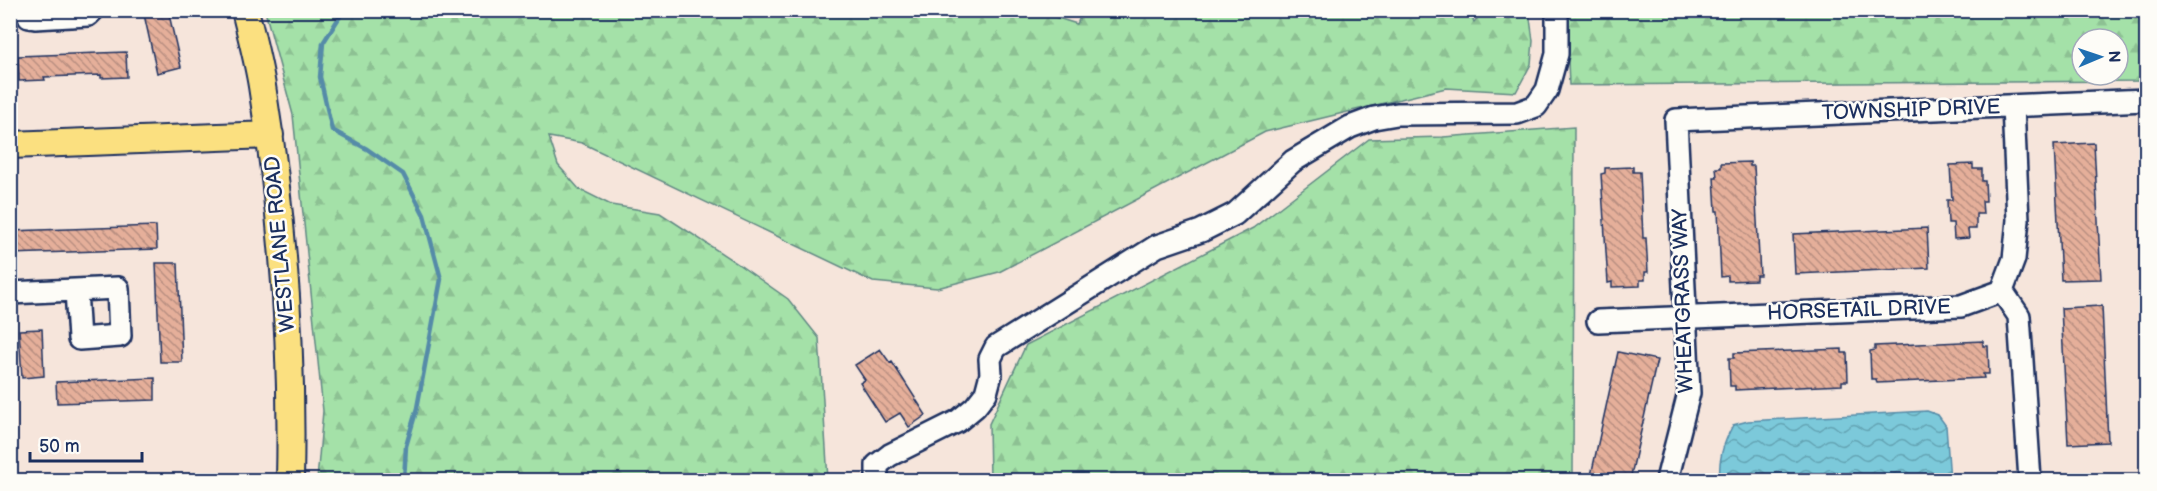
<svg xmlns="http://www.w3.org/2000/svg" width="2157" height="491" viewBox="0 0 2157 491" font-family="'Balsamiq Sans',sans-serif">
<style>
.forest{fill:url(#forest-firs);stroke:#608883;stroke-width:1.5;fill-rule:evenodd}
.water{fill:url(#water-waves);stroke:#558ba8;stroke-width:1.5}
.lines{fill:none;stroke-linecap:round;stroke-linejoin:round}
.stream{stroke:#558ba8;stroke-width:4.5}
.building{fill:url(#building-back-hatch);stroke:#1b2f5e;stroke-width:1.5}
.minor-casing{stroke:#1b2f5e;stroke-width:26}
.major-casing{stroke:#1b2f5e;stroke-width:30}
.minor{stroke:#fdfcf7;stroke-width:21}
.major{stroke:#fbe080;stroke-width:26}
.labels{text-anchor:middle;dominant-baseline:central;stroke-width:5;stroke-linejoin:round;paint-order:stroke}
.street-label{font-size:21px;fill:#1b2f5e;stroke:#fdfcf7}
</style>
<defs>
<pattern id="forest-firs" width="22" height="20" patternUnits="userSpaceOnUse" patternTransform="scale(1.5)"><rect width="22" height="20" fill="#a4e1a8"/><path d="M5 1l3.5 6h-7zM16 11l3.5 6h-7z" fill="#8dc193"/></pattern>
<pattern id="water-waves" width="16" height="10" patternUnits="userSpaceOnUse" patternTransform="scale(1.5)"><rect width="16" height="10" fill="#7bc9da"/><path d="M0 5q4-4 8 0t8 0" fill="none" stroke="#64a4b4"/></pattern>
<pattern id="building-back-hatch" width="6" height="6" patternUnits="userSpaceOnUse" patternTransform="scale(1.5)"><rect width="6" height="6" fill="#e5af9a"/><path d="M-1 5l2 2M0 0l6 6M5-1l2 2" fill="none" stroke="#b98f81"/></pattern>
</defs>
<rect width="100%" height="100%" fill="#f6e5db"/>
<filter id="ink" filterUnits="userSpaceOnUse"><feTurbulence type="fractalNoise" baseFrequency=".0167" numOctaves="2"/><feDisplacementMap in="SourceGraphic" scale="12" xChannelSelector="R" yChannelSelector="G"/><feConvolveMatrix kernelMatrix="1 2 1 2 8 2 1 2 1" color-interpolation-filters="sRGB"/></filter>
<g filter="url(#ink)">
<path class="forest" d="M1050 11 1048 15 1077 24 1083 10H1468L1474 22 1483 11H1529L1533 41 1531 64 1516 92 1446 88 1265 132 999 272 937 288 873 282 582 143 549 137 558 165 579 189 611 205 660 213 738 264 788 299 819 338 828 480H317L323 411 293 115 265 11Z
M1566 11H2146V81L1569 85ZM2082 39H2118V75H2082Z
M1574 127 1573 480H990L989 424 1026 345 1253 228 1369 139 1443 137Z"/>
<path class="water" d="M1927 411 1938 415 1946 426 1950 480H1720C1718 460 1723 444 1733 425L1748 421Z"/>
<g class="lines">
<path class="stream" d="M344 10 323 43 320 77 332 130 367 149 403 174 424 215 441 279 417 408 406 446 404 480"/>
</g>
<path class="building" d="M143 10H168L181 67 157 73Z
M126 52 127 77 101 78V75L44 77 45 80 19 81 18 56Z
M2094 143 2101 279 2061 280 2054 145Z
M1750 162V166H1754L1760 275H1756V280L1728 281V276L1721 277 1718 211H1716L1714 177H1717L1716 168H1721V163Z
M1973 164V169H1982V181H1985L1986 201H1982L1983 214H1976V229H1968L1969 238 1954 239 1953 223H1948L1947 200H1952L1950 165Z
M1633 167V172H1640L1643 238H1646L1648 272H1645V280H1640V286L1612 287V282L1608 283 1601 174 1605 173V168Z
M156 226 157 249 10 254V231Z
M1927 228 1929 268 1795 274 1793 234Z
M156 263H178L182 362H160Z
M2102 306 2108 442 2068 444 2061 308Z
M42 329 44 376 22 378 19 330Z
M1983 341V346H1988L1989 374H1983L1984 378 1877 383 1876 379H1871L1870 351 1875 350V346Z
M880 349 890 363 892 362 926 415 909 427 900 413 885 422 860 383 865 380 855 365Z
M1842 349V353H1847L1848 381H1842V385L1735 390V386H1730L1729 358H1734V353Z
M1618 352 1657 360 1630 480H1590Z
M155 378V400L57 403 56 382Z"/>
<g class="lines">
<defs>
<path id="minor" d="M26 10 29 17 35 18 88 15 93 10
M2002 291 2019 316 2030 480
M10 293 118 288 120 336 79 339 76 290
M1598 321 1961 306 2002 291 2014 259 2018 220 2013 106
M877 480V465L890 455 958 421 975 407 986 393 991 374 990 359 996 347 1157 246 1201 231 1235 214 1293 161 1350 127 1374 118 1397 114 1517 113 1536 106 1547 90 1557 54V10
M1667 480 1689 393 1676 120 2146 100"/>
<path id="major" d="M245 10C251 35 258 61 262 86 283 216 293 349 290 480
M10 145 270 135"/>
</defs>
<use href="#minor" class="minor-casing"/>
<use href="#major" class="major-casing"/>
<use href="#minor" class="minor"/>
<use href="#major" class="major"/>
</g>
</g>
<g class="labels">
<g class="street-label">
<text transform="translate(1911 110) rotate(-2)">TOWNSHIP DRIVE</text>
<text transform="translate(280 244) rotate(-95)">WESTLANE ROAD</text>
<text transform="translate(1683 301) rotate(-92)">WHEATGRASS WAY</text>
<text transform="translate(1859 310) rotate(-2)">HORSETAIL DRIVE</text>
</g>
</g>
<rect width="2157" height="491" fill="none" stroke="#fdfcf7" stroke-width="36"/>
<rect x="18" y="18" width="2121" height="455" fill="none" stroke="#1b2f5e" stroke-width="2" filter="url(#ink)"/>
<g transform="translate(2100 57) rotate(88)"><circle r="28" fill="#fdfcf7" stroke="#a3aaba" stroke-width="1.5"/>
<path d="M0-4.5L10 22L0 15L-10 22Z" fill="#1f6fb2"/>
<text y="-9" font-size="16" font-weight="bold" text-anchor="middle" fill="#1b2f5e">N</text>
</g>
<path d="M30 452v9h112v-9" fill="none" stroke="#1b2f5e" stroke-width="3"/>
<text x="39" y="452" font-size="18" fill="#1b2f5e" stroke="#fdfcf7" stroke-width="4.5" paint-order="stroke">50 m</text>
</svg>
